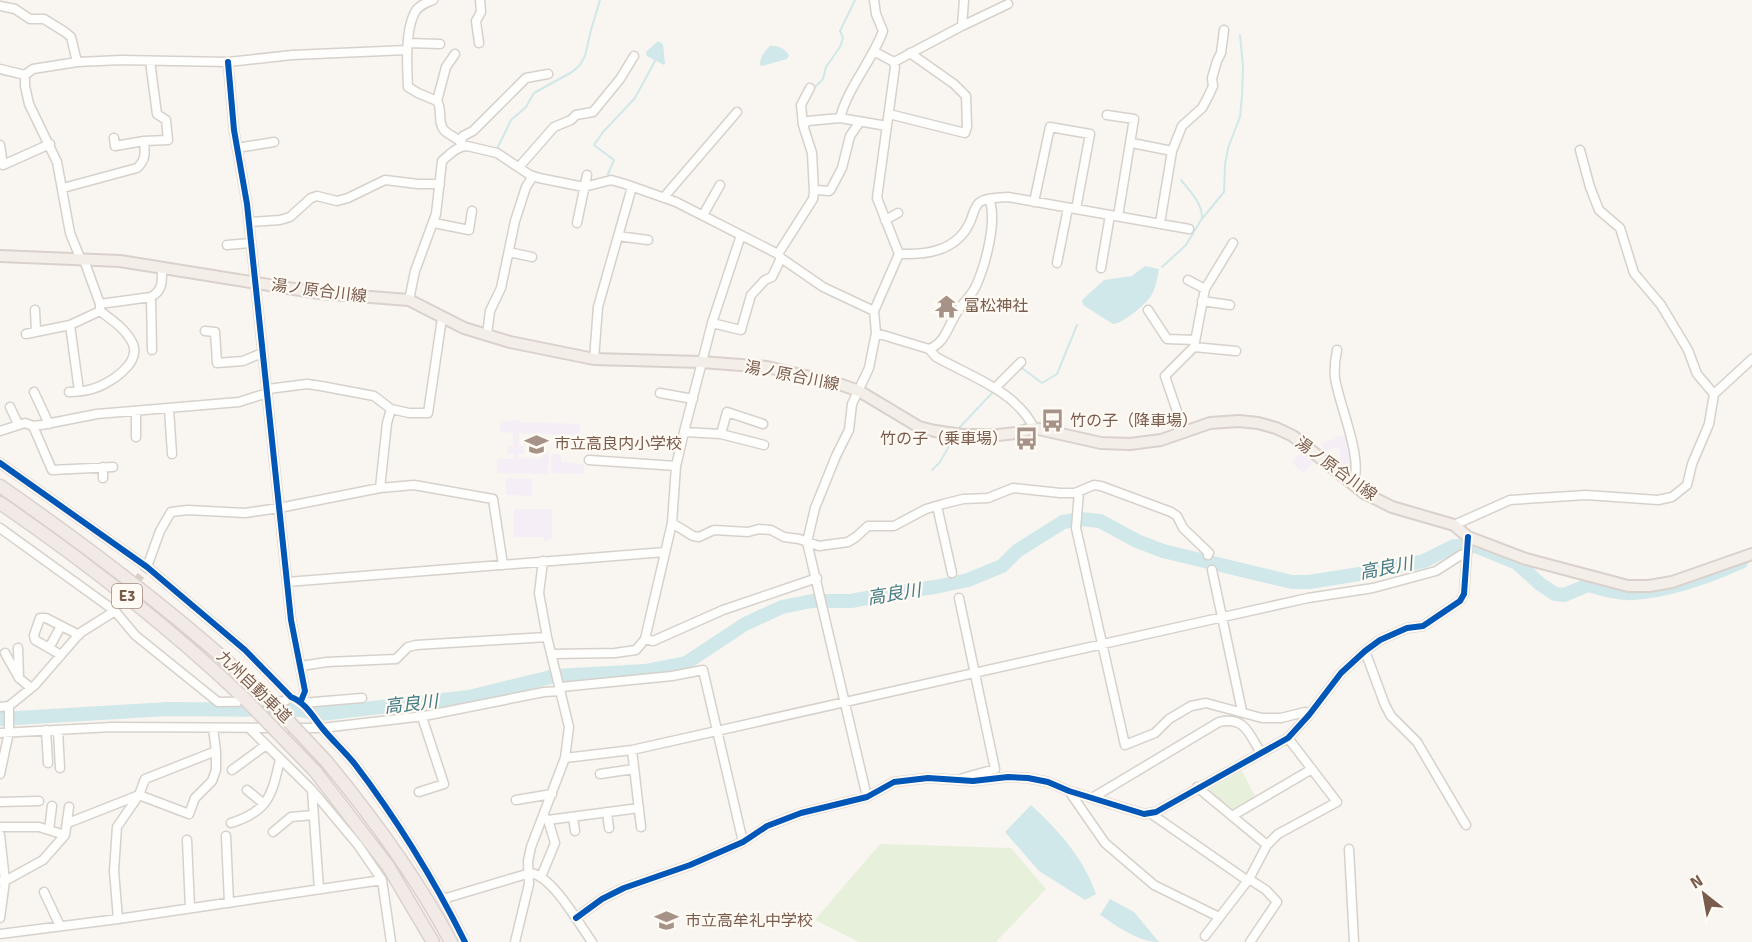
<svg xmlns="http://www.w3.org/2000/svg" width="1752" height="942" viewBox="0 0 1752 942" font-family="Signika,'Noto Sans JP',sans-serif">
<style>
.education{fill:#f6eef6}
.green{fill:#e7f0db}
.water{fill:#d0e8ea}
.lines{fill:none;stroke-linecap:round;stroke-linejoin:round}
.stream{stroke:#d0e8ea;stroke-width:2}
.river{stroke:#d0e8ea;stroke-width:14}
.minor-tunnel{stroke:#d9cfc7;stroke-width:8;stroke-dasharray:8 4;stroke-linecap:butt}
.minor-casing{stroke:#d7d1cb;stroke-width:11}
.major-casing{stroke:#dad1cc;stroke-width:14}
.highway-casing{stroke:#dad1cc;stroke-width:15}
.minor{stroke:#fefefd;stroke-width:8}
.major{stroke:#f3eee8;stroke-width:10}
.highway{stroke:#f2eae7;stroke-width:12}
.highway-bridge-casing{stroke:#dad1cc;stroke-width:15;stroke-linecap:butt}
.highway-bridge{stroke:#f2eae7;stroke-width:12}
.cycleway-casing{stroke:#fffaf3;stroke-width:10}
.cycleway{stroke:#0057b8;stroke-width:6}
.labels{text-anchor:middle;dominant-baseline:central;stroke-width:4.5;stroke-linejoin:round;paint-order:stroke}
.shield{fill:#fffaf3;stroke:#a28b7f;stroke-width:1.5}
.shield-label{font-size:15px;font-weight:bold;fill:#7a5c4d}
.street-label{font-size:16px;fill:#7a5c4d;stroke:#fffaf3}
.poi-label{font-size:16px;fill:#7a5c4d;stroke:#fffaf3;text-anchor:start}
.water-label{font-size:18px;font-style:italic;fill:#437c86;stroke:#fffaf3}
</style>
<rect width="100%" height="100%" fill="#f9f5f0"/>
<path class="education" d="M511 420H519V422L580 424V435L519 433 518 446H524V454H518V458L541 459V451L549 452 548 474 497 473V459H513V454H507V446H512L513 450V433L500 432 501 421 510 422Z
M1340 435 1341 437 1346 436 1352 468H1342L1339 447 1324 451 1321 443 1335 439V437Z
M1302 450 1314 461 1304 473 1292 463Z
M552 454 561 455V462L584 464V474L551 473V466H550Z
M506 478 532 479V496L506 495Z
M514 509H552V538L549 539V541H544L543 537H514Z"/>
<path class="green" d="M1242 771 1255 796 1234 810 1207 790Z
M880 844 1011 848 1046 889 996 942H859L815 920Z"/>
<path class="water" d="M658 41 663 44 665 64 664 65 647 56 646 52Z
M770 46C777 45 785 49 789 55L787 59 762 66 760 65C760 57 764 52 770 46Z
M1145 266 1159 269C1158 276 1156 285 1153 292 1150 302 1122 324 1113 324L1083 305 1082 300 1104 280 1132 276Z
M1031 805C1059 831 1083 857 1096 894L1085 900 1039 871 1005 832Z
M1110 899 1134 912 1159 942C1138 942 1117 926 1100 915Z"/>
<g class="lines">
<path class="stream" d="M813 89 823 79 826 67 840 47 843 38 840 31 855 0
M496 151 511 120 526 107 534 93 572 72 580 65 585 56 591 30 600 0
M608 174 614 160 594 145 603 132 635 98 655 61
M1181 180C1190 191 1202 203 1202 217
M1162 267 1186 245 1201 220 1224 192 1225 165 1228 148 1240 117 1242 96 1243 67 1240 35
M1018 369 1022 368 1042 383 1057 374 1077 325
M958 429 994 391
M932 470 940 462 953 439"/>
<path class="river" d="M0 719 168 709 300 710 320 714 469 697 555 676 645 671 686 663 745 624 782 607 812 601H851L899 592 935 587 968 580 1002 566 1017 551 1063 522 1080 519 1100 521 1137 541 1163 551 1292 582H1309L1372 572 1424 561 1454 546H1476L1517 563 1540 584 1555 594 1564 595 1588 585C1602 589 1618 594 1633 593 1670 591 1708 577 1741 562"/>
<path class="minor-tunnel" d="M115 611 147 567"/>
<defs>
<path id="minor" d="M433 0C426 3 417 6 414 14 405 33 407 66 408 87L418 93 437 101C443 110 437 122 444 130 450 137 459 137 463 146
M0 6 15 9 30 19H44L65 32 71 37 77 62
M962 26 1008 4
M408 43 440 44
M479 43 476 21 481 12 480 0
M875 52 894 62 895 67 877 198 899 254
M228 62 234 130 247 204 291 620 305 691 301 701
M894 62 962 26 964 0
M0 69 25 75 33 69 77 62 121 60 228 62 292 55 407 50
M25 75V86L29 104 57 162 70 233 81 260
M437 101 446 67 455 54
M889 114 965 133 967 127 966 96 954 84 910 53
M1107 115 1134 119 1118 216
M840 118 887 126
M803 125 801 105 810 88
M114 138 115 146 144 141 168 140 166 120 157 114 150 61
M461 141 463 136 473 131 526 78 548 74
M1132 143 1172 151
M0 145 3 165 50 144
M237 148 274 142
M1580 150 1590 187 1599 210 1620 228 1634 273 1661 305 1688 350 1697 374 1714 394
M519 167 554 127 571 120 576 115 593 112 620 79 634 56
M63 188 137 168C146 160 145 153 144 141
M814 192 817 190 829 191 831 189 842 168 850 136 859 123
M664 197 737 112
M1034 202 1050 127 1090 134 1076 209
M703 215 720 185
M885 220 898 213
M249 222 280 220 290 217 311 198 317 196 337 201 348 198 385 180 418 184H440
M434 223 469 230 472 211
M577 223 587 175
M1160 223 1172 151 1182 126 1202 108 1208 97 1213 86 1212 78 1217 61 1221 53 1224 30
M618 236 648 240
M227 245 250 243
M509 252 532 257
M778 254 813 199 814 192 812 153 803 125 808 121 840 118C848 87 872 61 883 31L876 14 874 0
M899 254C927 255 957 251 970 222 973 216 974 206 980 202 987 197 1000 198 1008 197L1189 229
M1057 263 1068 208
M1101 268 1110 215
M1188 280 1205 289
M151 297C163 290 162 282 162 269
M409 300 415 271 436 214 442 161C449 155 457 146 467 146L497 153 530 175 539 178 584 187 611 180 625 184 676 202 778 254 781 258 823 287 874 311
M1202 301 1230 305
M100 304 151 297 152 350
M35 310 36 332
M1148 310 1167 339 1195 340
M712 323 741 330 751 295 765 280 772 277 781 258
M70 325 79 391
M205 331 215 332 217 363 243 361 262 353
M876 333 929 349 936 357C970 376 1016 391 1034 428
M26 334 70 325 100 311
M487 334 490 311 501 288 515 221 526 187 533 176
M1194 347 1236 351
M929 349C945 343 947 328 956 314 961 305 970 297 975 288 985 267 998 220 989 199
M1337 350C1335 360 1334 368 1335 378 1339 405 1364 460 1353 483
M594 359 598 307 632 187
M995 388 1021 362
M268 389 307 384 321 386 374 396 391 409 409 413H428L442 318
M34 392 49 424
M69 392C76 392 85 391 92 389 108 385 141 364 133 344 126 329 112 320 100 311V304L84 260
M660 393 693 399
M10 407 18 424
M169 409 172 454
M136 412V437
M33 426 52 470 113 467
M0 431 25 423 33 426 41 425 97 414 239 402 267 393
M684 432 721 434 727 412 763 424
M1184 432 1165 376 1194 347 1205 289 1233 243
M721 434 764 445
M589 460 676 466
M0 463 147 567 245 650 291 697C306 703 313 717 323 729 333 741 344 751 354 763 396 818 434 880 465 942
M103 467V478
M380 488 387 423 391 409
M1079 492 1076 528 1125 745 1155 733 1169 719 1191 706 1206 703 1262 718H1281L1305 712 1309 715
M937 506 952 573
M672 523 693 536 699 537 714 530 748 532 759 529 771 530 784 537 799 539 819 546 848 542 856 537 868 526H894L926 509 943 504 963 499 988 498 1013 488 1060 493H1075L1094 485 1101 486 1171 512 1177 516 1183 528 1209 553 1208 555
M1454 525 1510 500 1586 495 1658 500 1672 497 1687 485 1692 464 1709 424 1714 394 1752 359
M0 528 115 611 135 635 218 702 285 701 291 697
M147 567 160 531 171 512 188 510 245 513 279 508 380 488 414 485 493 499 503 565
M1212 570 1242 711
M287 582 665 552
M959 598 995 769 963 778
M645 639 653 641 723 610 817 578
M18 648 19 678 31 688
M49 648 61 626
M1365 651 1385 705 1391 716 1417 742 1466 825
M5 653 19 678
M553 654 615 653 636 650 645 639 672 523 676 466 684 432 712 323 741 235
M61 655 35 640 34 635 40 618H46L79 635
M301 666 327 662 396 659 408 647 416 645 547 637
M561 687 672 676 703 670 743 842
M302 703 362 698
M0 707 9 706 35 685 80 633 115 611
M249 728 312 790 358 845 382 880 391 942
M46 730 48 763
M58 730 60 768
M0 733 112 727 322 728 424 716 544 692 561 691
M632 750 641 827
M565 758 632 750 1223 617 1308 598 1373 588 1436 571 1461 555 1467 554
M232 770 266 745
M0 774 9 732V706
M600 774 634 769
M1197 787 1267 845
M247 790 264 804
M312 790 319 889
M1069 791 1105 843 1154 885 1219 917
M419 792 444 784 422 717
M867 797 807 542 815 508 836 456 849 430 852 404 869 368 876 333 874 311 899 254
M1092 798 1219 722C1245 716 1249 734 1261 753
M516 800 552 794
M0 802 39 801
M607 812 609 828
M1150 813 1248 881
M1232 816 1312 769
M543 817 548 820 639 808
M573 817 575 831
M68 823 139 795 145 779 216 751 213 728
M231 823C269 811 272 795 280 759
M0 827H39L65 835
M49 830 52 806
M273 832 291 817 313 815
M0 835 5 881 0 918
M226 836 229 903
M187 840 190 908
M1349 849 1354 942
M541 877 555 843 548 820
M1249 879 1266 890 1277 902 1250 942
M0 881H5L43 860 65 835 69 807
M44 892 60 926
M443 899 530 873C552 875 579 924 592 942
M576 918 602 899 624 888 690 865 743 842 767 826 801 813 867 797 894 782 928 778 973 781 1008 777 1028 778 1048 782 1069 791 1144 814 1156 812 1288 738 1309 715 1341 673 1365 651 1380 640 1407 628 1423 626 1460 601 1464 594 1468 537
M118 919 114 871 117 827 139 795 189 814 195 798 212 781 216 770V751
M0 934 118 919 382 880
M1205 936 1249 879 1267 845 1278 834 1337 802 1288 738
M515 942 529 884 528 861 531 847 565 758 569 727 547 637 539 593 543 561"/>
<path id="major" d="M0 256 120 261 319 293 409 300 464 328 510 342 594 359 701 362 767 367 836 383 859 391 919 427 935 431 963 435H998L1016 433 1034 428 1101 443 1130 444 1161 440 1210 423 1239 421 1258 423 1276 428 1293 436 1364 493 1392 507 1454 525 1468 537 1526 559 1628 586H1649L1672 582 1752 554"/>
<path id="highway" d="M0 486C91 549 179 616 260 691
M0 503C86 562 169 627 245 699
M326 761C373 818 416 876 451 942
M315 771 388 866 433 942"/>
</defs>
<use href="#minor" class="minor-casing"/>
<use href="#major" class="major-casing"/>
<use href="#highway" class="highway-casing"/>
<use href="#minor" class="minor"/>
<use href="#major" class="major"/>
<use href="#highway" class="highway"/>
<defs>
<path id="highway-bridge" d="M260 691 326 761
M245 699 315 771"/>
</defs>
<use href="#highway-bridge" class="highway-bridge-casing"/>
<use href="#highway-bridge" class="highway-bridge"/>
<defs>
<path id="cycleway" d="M228 62 234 130 247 204 291 620 305 691 301 701
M0 463 147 567 245 650 291 697C306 703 313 717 323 729 333 741 344 751 354 763 396 818 434 880 465 942
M576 918 602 899 624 888 690 865 743 842 767 826 801 813 867 797 894 782 928 778 973 781 1008 777 1028 778 1048 782 1069 791 1144 814 1156 812 1288 738 1309 715 1341 673 1365 651 1380 640 1407 628 1423 626 1460 601 1464 594 1468 537"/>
</defs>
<use href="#cycleway" class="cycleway-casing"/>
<use href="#cycleway" class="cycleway"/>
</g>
<defs>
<symbol id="temple-bare" viewBox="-9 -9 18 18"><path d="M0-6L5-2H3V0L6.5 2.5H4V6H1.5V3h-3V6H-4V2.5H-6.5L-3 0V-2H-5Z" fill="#a69286" stroke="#fffaf3" stroke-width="2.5" paint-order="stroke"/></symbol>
<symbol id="bus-bare" viewBox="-9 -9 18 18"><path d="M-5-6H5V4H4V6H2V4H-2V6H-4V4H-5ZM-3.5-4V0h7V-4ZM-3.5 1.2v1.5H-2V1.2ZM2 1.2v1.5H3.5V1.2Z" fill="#a69286" stroke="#fffaf3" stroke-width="2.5" paint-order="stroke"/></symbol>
<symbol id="school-bare" viewBox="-9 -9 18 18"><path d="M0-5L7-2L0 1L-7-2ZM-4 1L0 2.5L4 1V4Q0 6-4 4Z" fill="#a69286" stroke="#fffaf3" stroke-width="2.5" paint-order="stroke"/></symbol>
</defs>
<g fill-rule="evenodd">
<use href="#temple-bare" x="930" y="290" width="33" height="33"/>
<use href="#bus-bare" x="1036" y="404" width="33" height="33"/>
<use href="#bus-bare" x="1010" y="422" width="33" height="33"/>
<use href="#school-bare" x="520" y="428" width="33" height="33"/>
<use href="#school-bare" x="650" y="904" width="33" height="33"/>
</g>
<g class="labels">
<rect class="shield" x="112" y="584" width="30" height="24" rx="4.5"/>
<g class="shield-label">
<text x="127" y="596">E3</text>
</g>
<g class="street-label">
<text transform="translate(319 291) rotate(7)">湯ノ原合川線</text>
<text transform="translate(792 376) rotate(11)">湯ノ原合川線</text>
<text transform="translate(1336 469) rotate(36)">湯ノ原合川線</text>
<text transform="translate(254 687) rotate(44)">九州自動車道</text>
</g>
<g class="poi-label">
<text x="964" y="306">富松神社</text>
<text x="1070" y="421">竹の子（降車場）</text>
<text x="1008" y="439" text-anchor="end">竹の子（乗車場）</text>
<text x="554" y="444">市立高良内小学校</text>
<text x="685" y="921">市立高牟礼中学校</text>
</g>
<g class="water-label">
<text transform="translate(1386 568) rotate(-11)">高良川</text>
<text transform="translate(894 594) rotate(-9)">高良川</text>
<text transform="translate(411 704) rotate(-6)">高良川</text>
</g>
</g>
<g transform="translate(1704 894) rotate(329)" stroke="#fffaf3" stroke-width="4.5" paint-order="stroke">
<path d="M0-4.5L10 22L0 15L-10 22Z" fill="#7a5c4d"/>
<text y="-9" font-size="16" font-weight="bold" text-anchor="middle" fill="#7a5c4d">N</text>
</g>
</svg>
